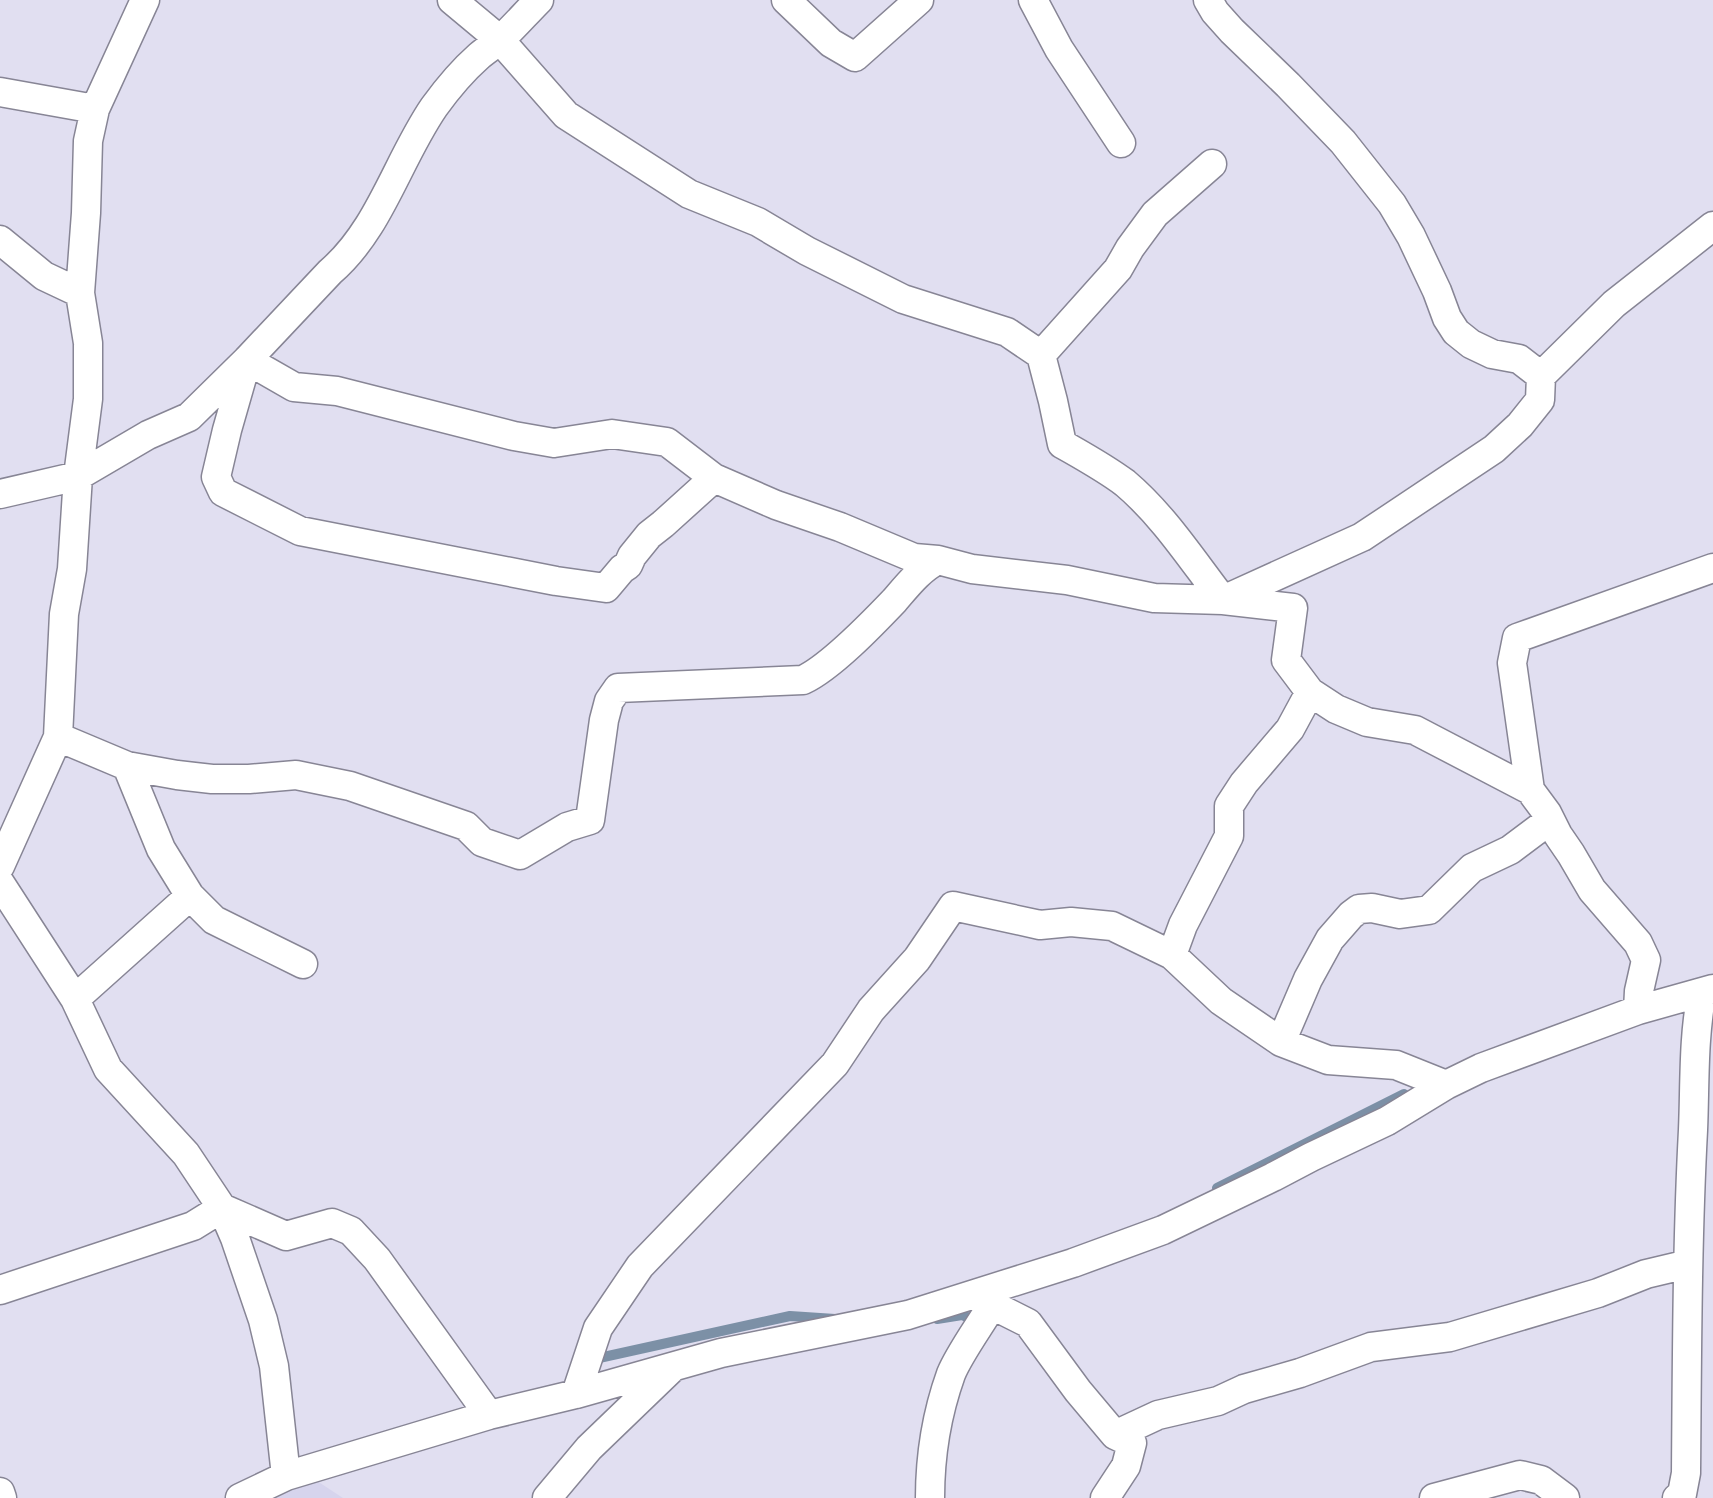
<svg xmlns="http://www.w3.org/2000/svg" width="1713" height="1498" viewBox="0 0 1713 1498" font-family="'Public Sans',sans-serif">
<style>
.built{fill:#d6d4ed}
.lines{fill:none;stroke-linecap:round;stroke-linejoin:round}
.stream{stroke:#7c90a6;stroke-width:10}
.street-casing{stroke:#878595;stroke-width:31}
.street{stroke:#fff;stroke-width:28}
</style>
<rect width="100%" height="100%" fill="#e1dff1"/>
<path class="built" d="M314 1479 343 1498H249Z"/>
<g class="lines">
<path class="stream" d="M1217 1188 1404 1094
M937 1319 962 1315 980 1322
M599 1358 790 1316 835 1319"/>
<defs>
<path id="street" d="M452 0 500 40 566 115 689 194 758 222 807 251 903 299 1007 332 1041 355 1053 401 1062 444C1083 456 1105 468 1125 483 1164 516 1192 560 1223 600L1293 608 1286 660 1310 692 1336 709 1367 722 1415 730 1530 790
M786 0 831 43 855 57 919 0
M1033 0 1059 49 1121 143
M1208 0 1215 12 1232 31 1288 85 1343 142 1392 204 1411 236 1437 291 1447 318 1456 332 1471 344 1492 354 1519 359 1541 376
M0 92 95 109
M0 240 44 276 80 293
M1041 355 1118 269 1130 248 1155 214 1212 164
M714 478 663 524 649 535 632 556 628 565 622 569 606 588 556 581 300 531 223 492 216 477 227 430 247 360 294 387 337 391 514 436 554 443 612 434 667 442 714 478 776 505 840 527 914 558 938 560 972 569 1067 580 1154 598 1223 600 1362 537 1494 449 1520 425 1540 400 1541 376 1614 304 1713 226
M0 494 78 476 148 435 189 417 247 360 330 272C380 229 397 161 434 107 447 89 462 71 479 56 486 50 494 45 501 39 514 27 526 13 539 0
M58 737 127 766 177 775 212 779H249L296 775 350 786 466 826 482 842 520 855 567 827 590 820 604 720 609 701 618 688 803 680C831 667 873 623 894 601 907 586 920 569 938 560
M127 766 161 849 190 896 214 920 303 964
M0 866 58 737 64 614 72 569 78 476 88 399V343L80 293 86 213 88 141 95 109 145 0
M0 883 75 999 108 1069 186 1154 222 1208 235 1238 263 1320 274 1366 286 1476
M1172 955 1183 925 1229 836V806L1244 783 1290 729 1310 692
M75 999 190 896
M1638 1010 1639 991 1646 960 1638 943 1592 890 1571 854 1558 835 1547 813 1530 790 1512 663 1517 638 1713 568
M1281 1042 1308 979 1330 939 1351 915 1359 909 1372 908 1400 914 1429 910 1472 868 1510 850 1550 820
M0 1290 193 1226 222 1208 286 1236 332 1223 351 1231 377 1259 489 1415
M982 1292 992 1305 1028 1323 1078 1391 1115 1435 1158 1415 1218 1401 1244 1389 1300 1373 1371 1347 1450 1337 1598 1293 1646 1274 1688 1264
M576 1394 598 1328 640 1266 835 1064 871 1010 917 959 953 906 1040 925 1071 922 1112 926 1172 955 1221 1001 1281 1042 1328 1060 1396 1065 1446 1085
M0 1492 2 1498
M240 1498 286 1476 489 1415 576 1394 721 1353 908 1315 1073 1263 1163 1230 1273 1177 1311 1157 1387 1121 1446 1085 1481 1068 1638 1010 1713 989
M547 1498 589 1448 670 1370
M930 1498C930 1456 937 1413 951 1374 959 1354 981 1324 992 1305
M1105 1498 1126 1466 1132 1443 1115 1435
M1434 1498 1520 1475 1541 1480 1565 1498
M1677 1498 1682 1494 1686 1473C1687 1358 1687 1244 1693 1130 1695 1084 1693 1038 1702 993"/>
</defs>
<use href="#street" class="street-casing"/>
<use href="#street" class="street"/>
</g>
</svg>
